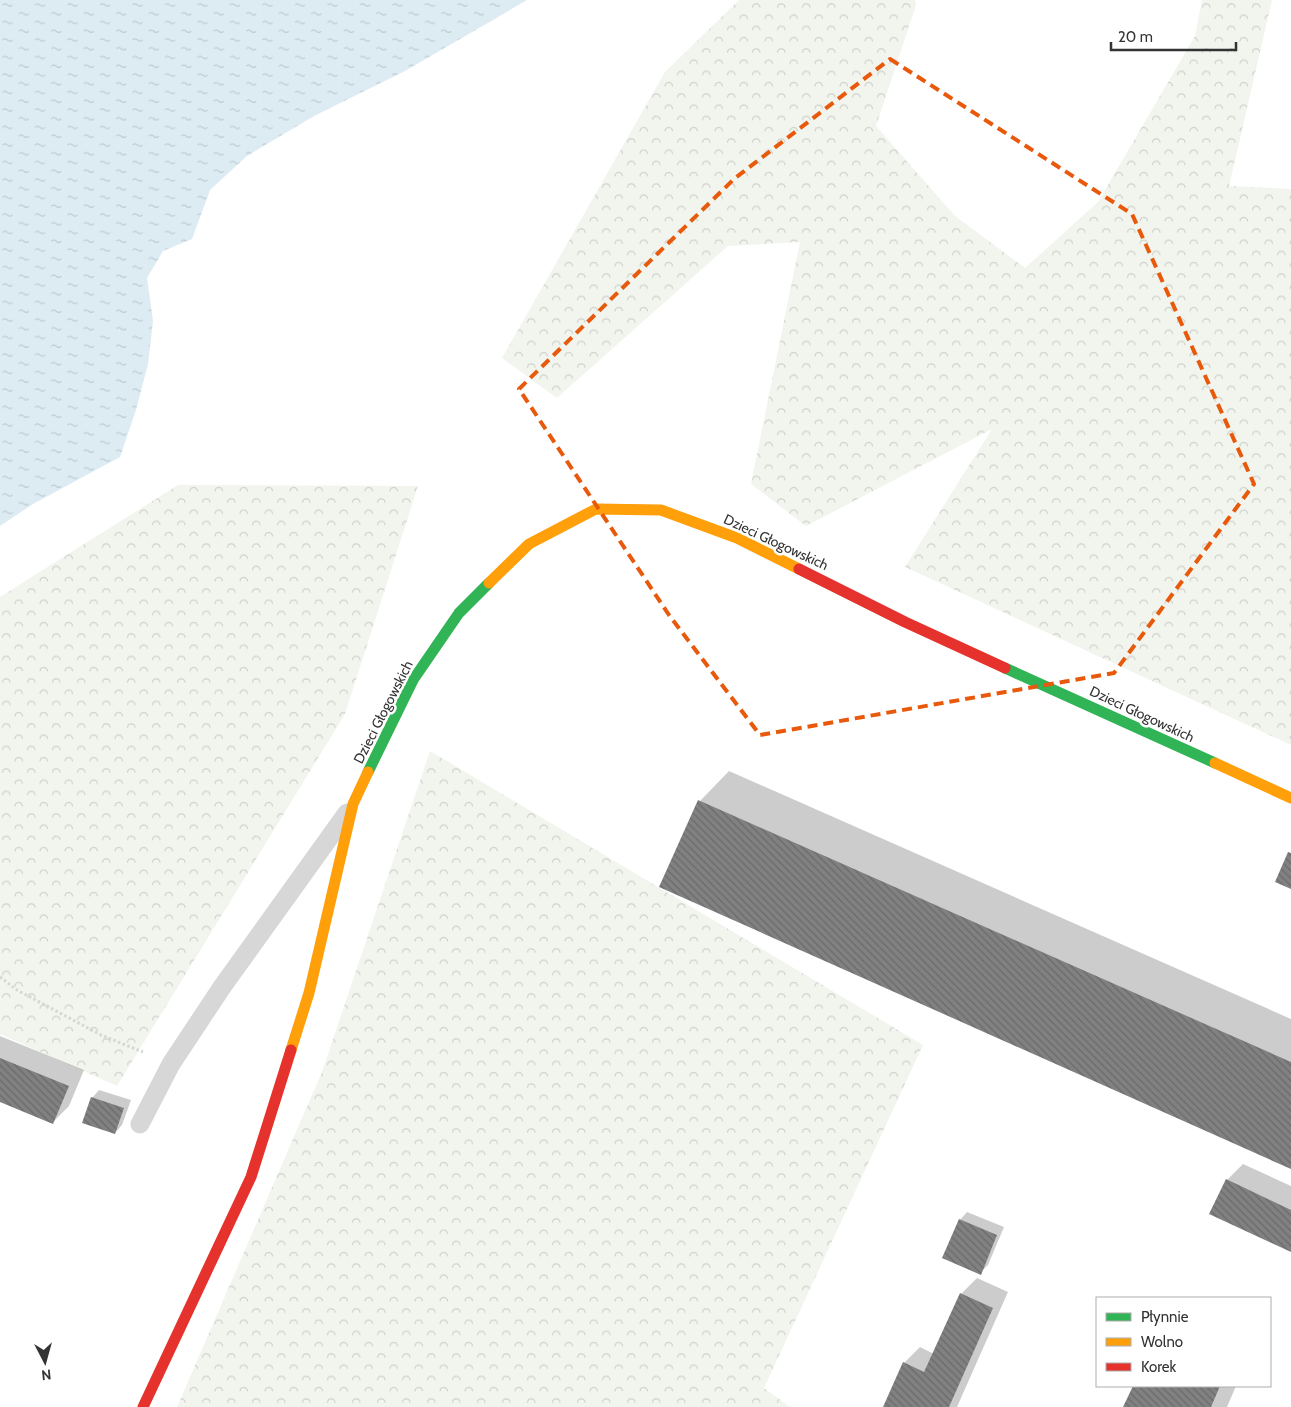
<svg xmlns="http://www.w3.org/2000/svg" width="1291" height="1407" viewBox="0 0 1291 1407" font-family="Cabin,sans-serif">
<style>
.forest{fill:url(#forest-crowns)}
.water{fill:url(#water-ripples)}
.shadow{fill:#0003}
.building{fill:url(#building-back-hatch)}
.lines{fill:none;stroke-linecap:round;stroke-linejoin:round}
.path{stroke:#d6d6d6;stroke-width:3;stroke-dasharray:2.5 2.5;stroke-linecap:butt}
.lane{stroke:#d7d7d7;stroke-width:19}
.fast{stroke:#30b455;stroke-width:11}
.slow{stroke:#ff9f0a;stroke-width:11}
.jam{stroke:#e5322d;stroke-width:11}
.marked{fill:none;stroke:#e8590c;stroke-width:4;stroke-dasharray:10 6;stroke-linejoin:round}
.labels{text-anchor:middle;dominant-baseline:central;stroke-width:5;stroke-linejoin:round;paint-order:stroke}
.street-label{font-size:14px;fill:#333;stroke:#fff}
</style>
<defs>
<pattern id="forest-crowns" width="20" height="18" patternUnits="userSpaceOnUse" patternTransform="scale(1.25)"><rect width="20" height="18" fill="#f1f5ed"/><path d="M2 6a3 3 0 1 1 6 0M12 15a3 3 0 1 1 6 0" fill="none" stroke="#cfd2cc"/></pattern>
<pattern id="water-ripples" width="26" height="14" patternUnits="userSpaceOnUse" patternTransform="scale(1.25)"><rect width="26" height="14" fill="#ddebf3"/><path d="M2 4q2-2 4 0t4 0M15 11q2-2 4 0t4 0" fill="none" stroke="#becad1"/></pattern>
<pattern id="building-back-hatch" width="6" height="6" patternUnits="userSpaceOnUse" patternTransform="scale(1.25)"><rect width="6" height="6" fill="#818181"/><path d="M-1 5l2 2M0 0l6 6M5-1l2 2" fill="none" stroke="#6a6a6a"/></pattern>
</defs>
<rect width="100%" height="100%" fill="#fff"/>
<path class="forest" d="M739 0H915L916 5 876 126 955 216 1025 268 1098 202 1195 36 1202 0H1272L1229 186 1291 189V745L905 567 992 429 806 526 751 484 800 242 728 246 557 398 502 358 665 72Z
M178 485 418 486 345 714 117 1086 0 1034V597Z
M430 751 923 1045 764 1388 790 1407H177L322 1072Z"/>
<path class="water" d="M0 0H527L405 71 314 116 247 156 210 190 192 239 163 251 147 278 153 321 148 364 136 410 120 457 33 504 0 526Z"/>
<path class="shadow" d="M729 771 1291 1019V1168L700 801Z
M0 1036 84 1070 69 1106 53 1122 0 1101Z
M99 1090 131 1100 122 1125 115 1133 92 1098Z
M1243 1164 1291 1186V1250L1227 1180Z
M967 1212 1004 1227 988 1265 980 1273 960 1220Z
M977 1278 1008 1292 957 1407H884L904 1363 920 1347 934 1354 961 1294Z
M1134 1386H1236L1227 1407H1125Z"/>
<path class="building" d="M698 800 1291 1062V1169L659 887Z
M1288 852 1291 853V889L1275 882Z
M0 1058 69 1086 53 1124 0 1102Z
M91 1097 124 1108 115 1134 82 1123Z
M1226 1179 1291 1210V1252L1209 1214Z
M959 1219 997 1235 981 1275 942 1258Z
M960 1293 993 1308 949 1407H883L903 1362 924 1372Z
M1133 1386H1220L1211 1407H1123Z"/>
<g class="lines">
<path class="path" d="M0 977 17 990 101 1035 143 1052"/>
<path class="lane" d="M140 1124 171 1064 222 987 347 813"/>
<path class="fast" d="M1005 668 1215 763
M368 772 413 680 459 613 489 583"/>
<path class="slow" d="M489 583 529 544 596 509 661 510 737 538 799 569
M1215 763 1291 798
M291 1050 309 993 353 804 368 772"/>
<path class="jam" d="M799 569 905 622 1005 668
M143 1407 251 1177 291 1050"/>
</g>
<path class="marked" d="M890 59 1132 214 1254 484 1114 673 760 735 669 615 519 389 734 179Z"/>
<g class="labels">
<g class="street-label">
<text transform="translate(776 542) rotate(25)">Dzieci Głogowskich</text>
<text transform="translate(383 712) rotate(-63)">Dzieci Głogowskich</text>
<text transform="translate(1142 714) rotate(25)">Dzieci Głogowskich</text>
</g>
</g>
<rect x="1096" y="1297" width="175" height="90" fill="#ffffff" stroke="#adadad"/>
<rect x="1106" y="1313" width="25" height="8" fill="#30b455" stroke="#adadad"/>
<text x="1141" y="1322" font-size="15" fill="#333333">Płynnie</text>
<rect x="1106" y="1338" width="25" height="8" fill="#ff9f0a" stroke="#adadad"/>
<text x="1141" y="1347" font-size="15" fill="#333333">Wolno</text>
<rect x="1106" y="1363" width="25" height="8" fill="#e5322d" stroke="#adadad"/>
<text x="1141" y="1372" font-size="15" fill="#333333">Korek</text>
<g transform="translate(45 1362) rotate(174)" stroke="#ffffff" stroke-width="4" paint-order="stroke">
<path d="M0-4L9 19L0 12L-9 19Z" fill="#333333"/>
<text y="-8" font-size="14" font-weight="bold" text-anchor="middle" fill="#333333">N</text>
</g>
<path d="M1111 42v8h125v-8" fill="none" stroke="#333333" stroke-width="2.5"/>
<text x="1118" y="42" font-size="15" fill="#333333" stroke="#ffffff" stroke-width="4" paint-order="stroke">20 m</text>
</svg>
